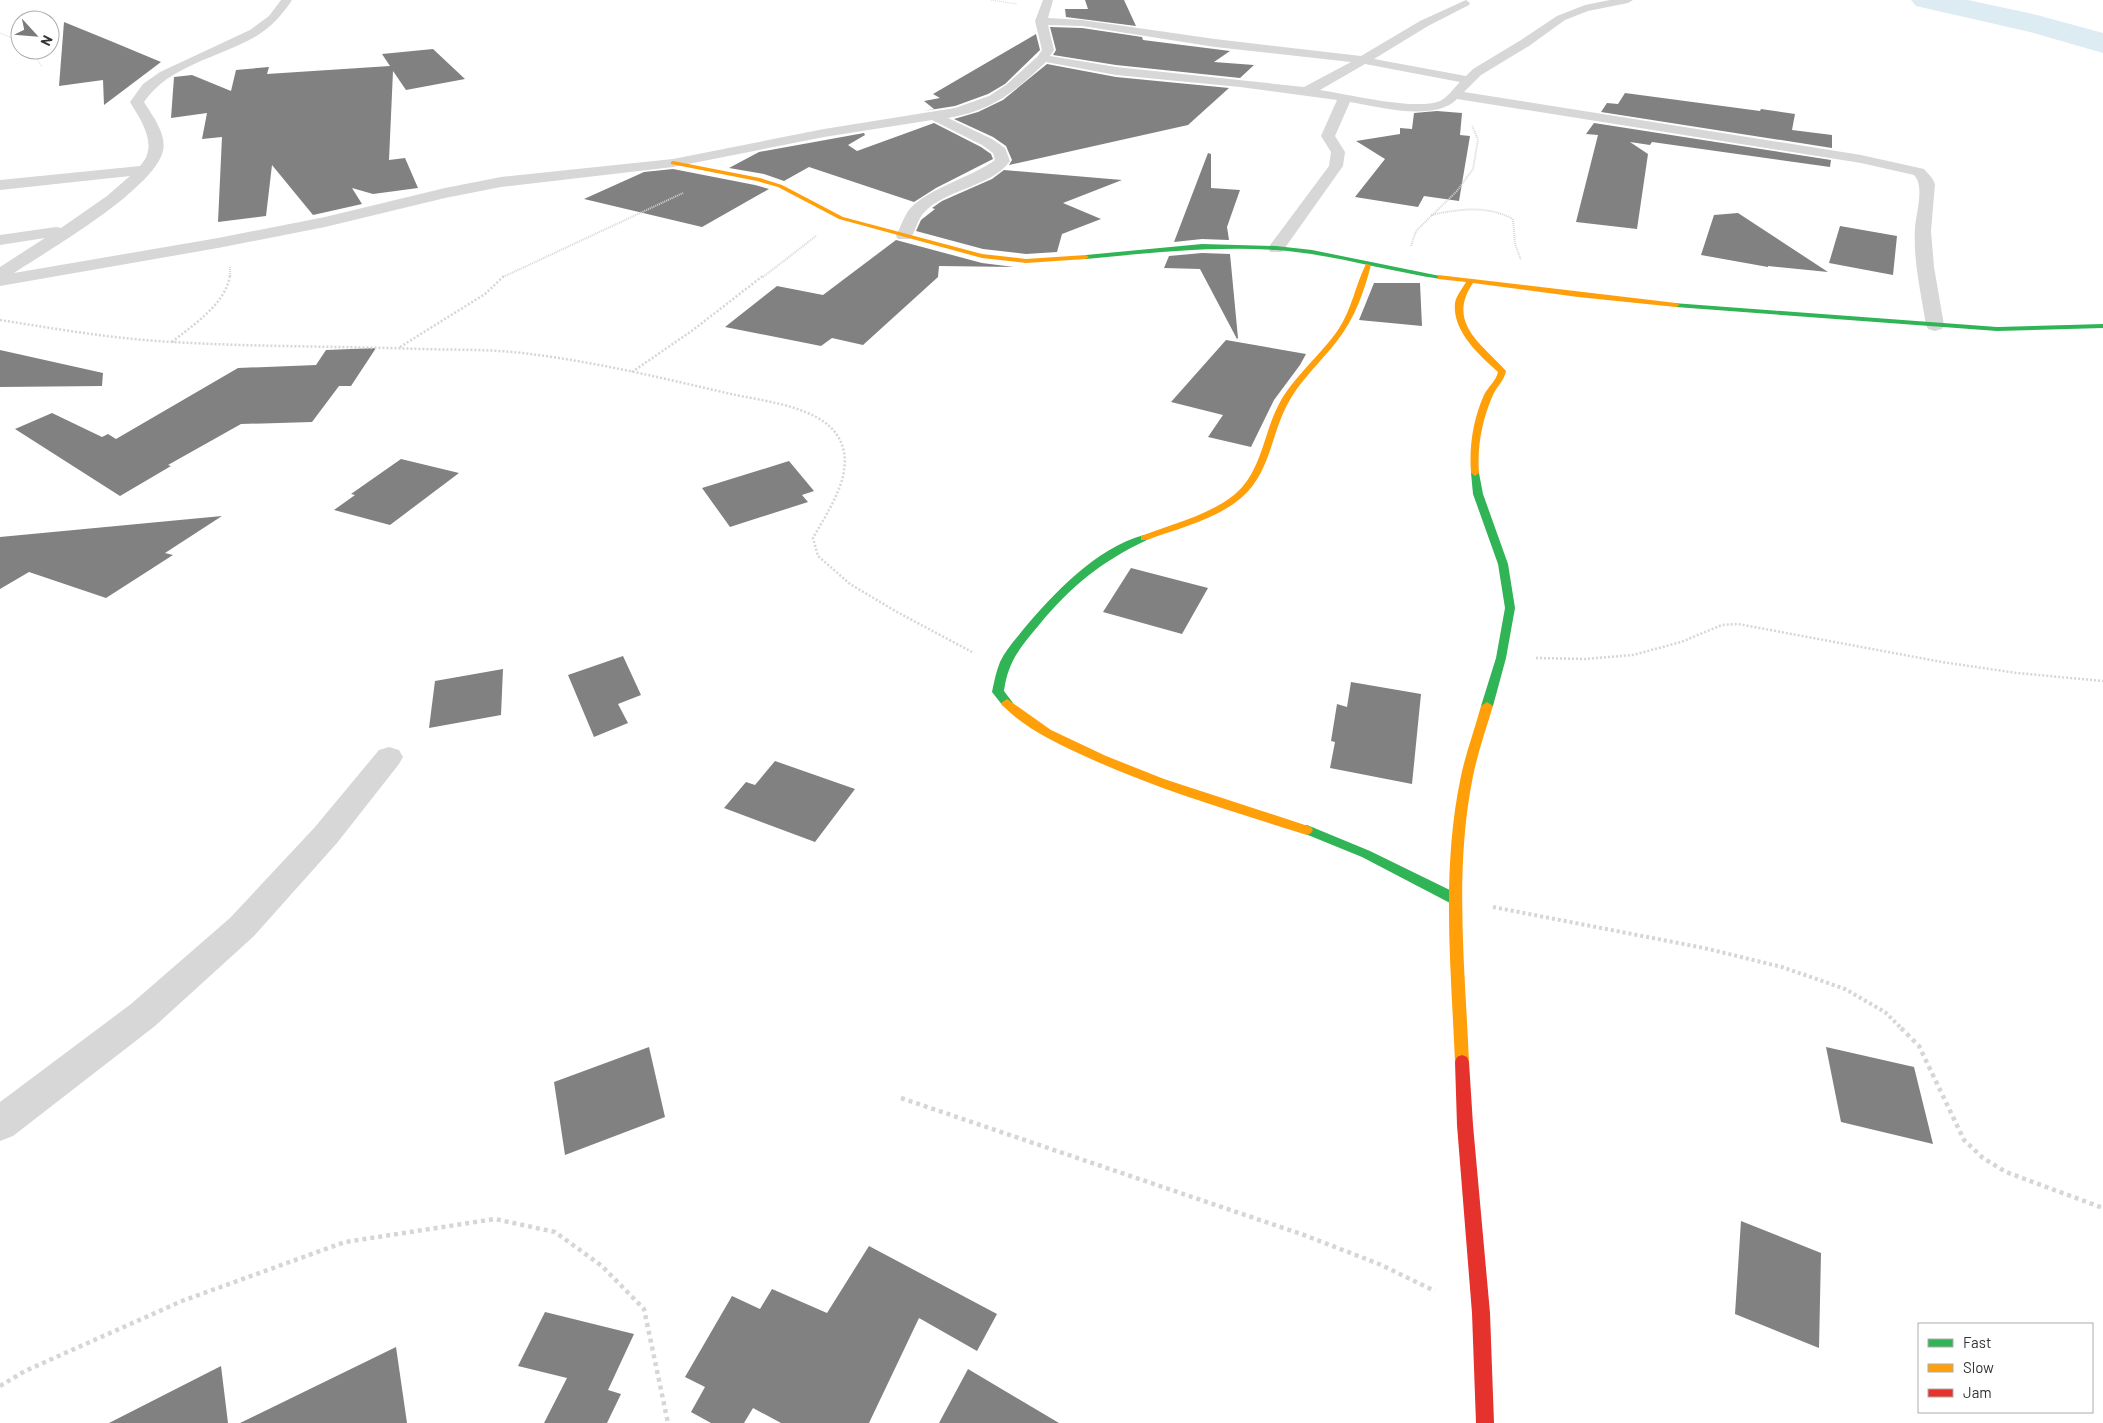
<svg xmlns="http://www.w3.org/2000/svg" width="2103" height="1423" viewBox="0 0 2103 1423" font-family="Barlow,sans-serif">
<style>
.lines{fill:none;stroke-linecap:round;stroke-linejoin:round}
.river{fill:#ddebf3;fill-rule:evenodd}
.building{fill:#818181}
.path-far4{stroke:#d6d6d6;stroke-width:1;stroke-dasharray:1 1;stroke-linecap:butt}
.path-far3{stroke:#d6d6d6;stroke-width:2;stroke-dasharray:1 1;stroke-linecap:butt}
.path-far2{stroke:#d6d6d6;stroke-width:2.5;stroke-dasharray:2 2;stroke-linecap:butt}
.path-far1{stroke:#d6d6d6;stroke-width:4;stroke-dasharray:3 3;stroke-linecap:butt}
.path{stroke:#d6d6d6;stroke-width:4.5;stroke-dasharray:4 4;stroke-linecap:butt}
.street{fill:#d7d7d7;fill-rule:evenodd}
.fast{fill:#30b455;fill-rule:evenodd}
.slow{fill:#ff9f0a;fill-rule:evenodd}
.jam{fill:#e5322d;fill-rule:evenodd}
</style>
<rect width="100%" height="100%" fill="#fff"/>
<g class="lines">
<path class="river" d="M1911 0H1968L2037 15 2103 33V53L2030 32 1916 6Z"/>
</g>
<path class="building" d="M1085 0H1124L1136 26 1066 17 1065 9H1088Z
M64 22 113 42 161 62 104 105 103 80 59 86Z
M1050 27 1082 28 1142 37 1143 40 1230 51 1214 62 1254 65 1240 78 1116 65 1053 55 1056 50Z
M1036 34 1040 50 1005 84 988 94 955 106 923 111 934 109 924 101 940 98 933 94Z
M433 49 465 79 406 90 393 71 389 160 405 158 418 188 373 194 352 188 362 204 313 215 272 165 266 216 218 222 222 137 202 139 207 113 171 118 174 77 192 75 231 91 236 70 269 67 267 74 390 66 382 54Z
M1047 64 1116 77 1229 88 1188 125 1009 165 1012 160 1006 146 993 137 954 119 978 112 1003 100Z
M1625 93 1760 111 1761 109 1795 114 1792 130 1832 135V148L1601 112 1607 103 1618 104Z
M1437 111 1462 113 1460 135 1470 136 1459 201 1424 196 1418 207 1355 197 1385 159 1356 141 1400 134V128L1412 129 1414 113Z
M934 123 981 147 991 154 993 159 936 188 914 202 809 167 784 181 764 174 729 168 759 152 864 133 865 135 848 145 857 151Z
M1594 123 1831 160 1830 167 1652 142 1650 145 1630 142 1648 154 1637 229 1576 222 1598 135 1586 134Z
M1208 153 1211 154V188L1240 190 1227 227 1229 240 1202 239 1174 242Z
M673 169 755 185 769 189 702 227 584 199 644 172Z
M1004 170 1122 180 1063 203 1101 219 1062 234 1057 252 1026 254 983 249 916 231 921 220 935 209 932 208 942 201 992 179Z
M1738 213 1828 272 1768 266V267L1701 255 1714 215Z
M1840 226 1897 236 1893 275 1829 263Z
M896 240 982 263 1014 267 939 266 938 277 863 345 832 338 821 346 725 327 777 286 823 295Z
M1202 253 1230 254 1238 338 1237 339 1200 269 1164 268 1169 256Z
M1374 283H1420L1422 326 1359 320Z
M1226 340 1306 354 1300 365 1274 400 1251 447 1208 437 1223 415 1171 402Z
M376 348 351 386H339L312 422 241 424 168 465 171 466 120 496 15 429 52 413 102 437 108 434 116 439 238 368 316 365 326 350Z
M0 350 103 373 102 386 0 387Z
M401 459 459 473 390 525 334 510 355 495 351 494Z
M789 461 814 491 802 495 808 502 730 527 702 488Z
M222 516 165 553 173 555 106 598 29 572 0 589V537Z
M1131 568 1208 588 1182 634 1103 612Z
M623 656 641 695 618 704 628 723 594 737 568 675Z
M503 669 501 715 429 728 435 681Z
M1351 682 1421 694 1412 784 1330 768 1335 742 1331 741 1337 704 1347 707Z
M775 761 855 789 815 842 724 808 746 782 755 785Z
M649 1047 665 1117 565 1155 554 1082Z
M1826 1047 1914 1067 1933 1144 1841 1122Z
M1741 1221 1821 1253 1819 1348 1735 1314Z
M869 1246 997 1314 977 1351 919 1318 869 1423H781L753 1408 744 1423H711L691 1412 705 1387 685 1377 732 1296 760 1309 772 1289 827 1313Z
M545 1312 634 1334 608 1390 621 1394 607 1423H544L567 1378 518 1366Z
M396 1347 407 1423H240Z
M221 1366 228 1423H109Z
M968 1369 1059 1423H939Z"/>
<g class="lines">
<path class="path-far4" d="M991 0 1017 4
M0 33 20 41
M31 50 42 67"/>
<path class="path-far3" d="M1431 215C1459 209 1487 205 1513 219L1515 244 1521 260
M1411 246 1416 231 1457 191 1473 169 1478 140 1472 125
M230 267V277
M503 277 683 193
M763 277 816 236"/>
<path class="path-far2" d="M0 320C57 329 115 339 173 342 255 347 338 346 420 349 454 350 488 349 522 353 592 361 662 378 731 394 762 401 818 406 837 435 859 468 829 509 813 538L818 556 850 584 897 612 972 652
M172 342C193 325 226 304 230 275
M400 347 485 294 505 275
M632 372 693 330 764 275
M1536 658 1585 659 1633 655 1681 642 1722 625 1738 624 1942 662 2017 673 2103 681"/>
<path class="path-far1" d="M1493 907 1704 948 1782 967 1845 989 1885 1012 1903 1030"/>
<path class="path" d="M1901 1028 1919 1046 1964 1140 1983 1158 2006 1172 2103 1208
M901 1098 1304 1235 1379 1264 1435 1291
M0 1386 25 1371 182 1301 345 1242 495 1219 555 1232 602 1266 644 1309 668 1423"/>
<path class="street" d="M281 0H292C283 14 272 26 258 35 220 58 170 64 144 102 152 115 167 134 163 151 153 190 49 250 14 273L218 238 325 217 445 188 501 177 673 159 824 129 955 108 989 96 1006 85 1038 56 1042 50 1035 21 1043 0H1053L1048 18 1082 20 1215 39 1361 56 1420 21 1466 0 1470 3 1469 5 1428 26 1374 59 1466 76 1473 69 1521 40 1557 16 1585 5 1610 0H1633L1628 3 1588 11 1565 20 1529 46 1481 75 1464 92 1861 155 1924 169 1932 178 1935 184 1931 231 1934 267 1944 325 1942 329 1935 331 1928 329 1926 325C1921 293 1913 260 1915 228 1916 213 1925 186 1914 175L1861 163 1457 99C1435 122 1379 107 1350 102L1335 136 1345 152 1343 166 1282 252H1270L1268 248 1329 166 1331 152 1321 136 1337 100 1240 87 1116 75 1046 62C1014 92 992 111 948 118L992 139 1005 148 1010 161C991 188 942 189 922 215 917 222 915 232 910 239H898L896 236C900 228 903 219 908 211 924 190 972 177 995 160L993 153 982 145 932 120 824 137 673 167 501 187 445 198 325 227 218 248 0 286V267L45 238 0 245V235L56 227 61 228 107 196 130 176 0 190V180L140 166C159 146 142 122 130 102L143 84 160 72 250 30 269 16ZM1048 25 1082 26 1215 47 1351 62 1304 87 1116 67 1050 56 1054 50ZM1365 64 1460 82C1454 88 1447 98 1440 101 1415 111 1347 94 1320 90Z
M389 747 399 750 403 757 399 764 337 843 254 936 155 1026 13 1136 0 1141V1102L131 1004 230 918 315 827 379 750Z"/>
<path class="fast" d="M1202 244 1276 246 1312 250 1445 277 1441 279C1386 271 1332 254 1276 250 1212 246 1149 253 1086 259L1083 257 1086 255Z
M1673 303 1997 327 2103 324V328L1997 331 1676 307 1672 305Z
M1475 470 1479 473 1483 494 1508 564 1515 608 1506 658 1493 706 1487 710 1481 706 1496 658 1505 608 1498 564 1473 494 1471 473Z
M1144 535 1147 536V540C1102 561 1071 586 1039 625 1020 647 1008 662 1004 691L1013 703 1007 707 1003 706 992 692C994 682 996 672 1000 662 1005 651 1014 641 1022 631 1053 594 1096 548 1144 535Z
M1307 825 1370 851 1460 895 1462 899 1460 903 1455 904 1450 903 1362 857 1303 833 1301 830 1303 827Z"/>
<path class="slow" d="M673 161 760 178 782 185 843 217 982 254 1026 259 1086 255 1089 257 1086 259 1026 263 982 258 839 219 778 187 757 181 671 164V162Z
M1366 264 1371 265C1364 292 1355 318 1337 341 1320 363 1298 382 1286 407 1271 437 1269 475 1241 498 1215 520 1179 528 1147 540H1141V536C1172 524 1207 516 1234 495 1262 472 1263 434 1279 404 1294 376 1320 356 1338 330 1352 309 1355 286 1366 264Z
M1438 275 1676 303 1680 305 1676 307 1578 297 1473 283C1446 323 1482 344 1506 371 1504 381 1497 386 1493 395 1482 420 1477 446 1479 473L1475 476 1471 473C1469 446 1473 420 1484 395 1488 387 1496 381 1498 372 1479 355 1452 331 1455 303 1456 296 1462 289 1466 282L1438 279Z
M1007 699 1051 730 1106 756 1164 779 1311 827 1313 830 1311 833 1307 835C1231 811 1153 788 1080 754 1052 741 1025 728 1003 706L1001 703Z
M1487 702 1493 706C1486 729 1478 752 1473 776 1454 870 1465 967 1469 1062L1467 1067 1462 1069 1457 1067 1455 1062C1451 967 1441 870 1461 776 1466 752 1475 729 1481 706Z"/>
<path class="jam" d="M1462 1055 1467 1057 1469 1062 1473 1125 1490 1313 1494 1423H1476L1472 1313 1457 1125 1455 1062 1457 1057Z"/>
</g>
<rect x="1918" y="1323" width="175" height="90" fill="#ffffff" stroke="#adadad"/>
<rect x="1928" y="1339" width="25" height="8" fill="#30b455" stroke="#adadad"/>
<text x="1963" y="1348" font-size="15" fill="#333333">Fast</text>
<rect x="1928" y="1364" width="25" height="8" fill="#ff9f0a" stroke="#adadad"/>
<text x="1963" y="1373" font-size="15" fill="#333333">Slow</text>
<rect x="1928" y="1389" width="25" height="8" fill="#e5322d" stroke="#adadad"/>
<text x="1963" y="1398" font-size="15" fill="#333333">Jam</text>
<g transform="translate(35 35) rotate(116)"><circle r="24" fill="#ffffff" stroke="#adadad"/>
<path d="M0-4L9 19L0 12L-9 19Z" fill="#7a7a7a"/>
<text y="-8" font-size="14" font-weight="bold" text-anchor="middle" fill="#333333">N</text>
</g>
</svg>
